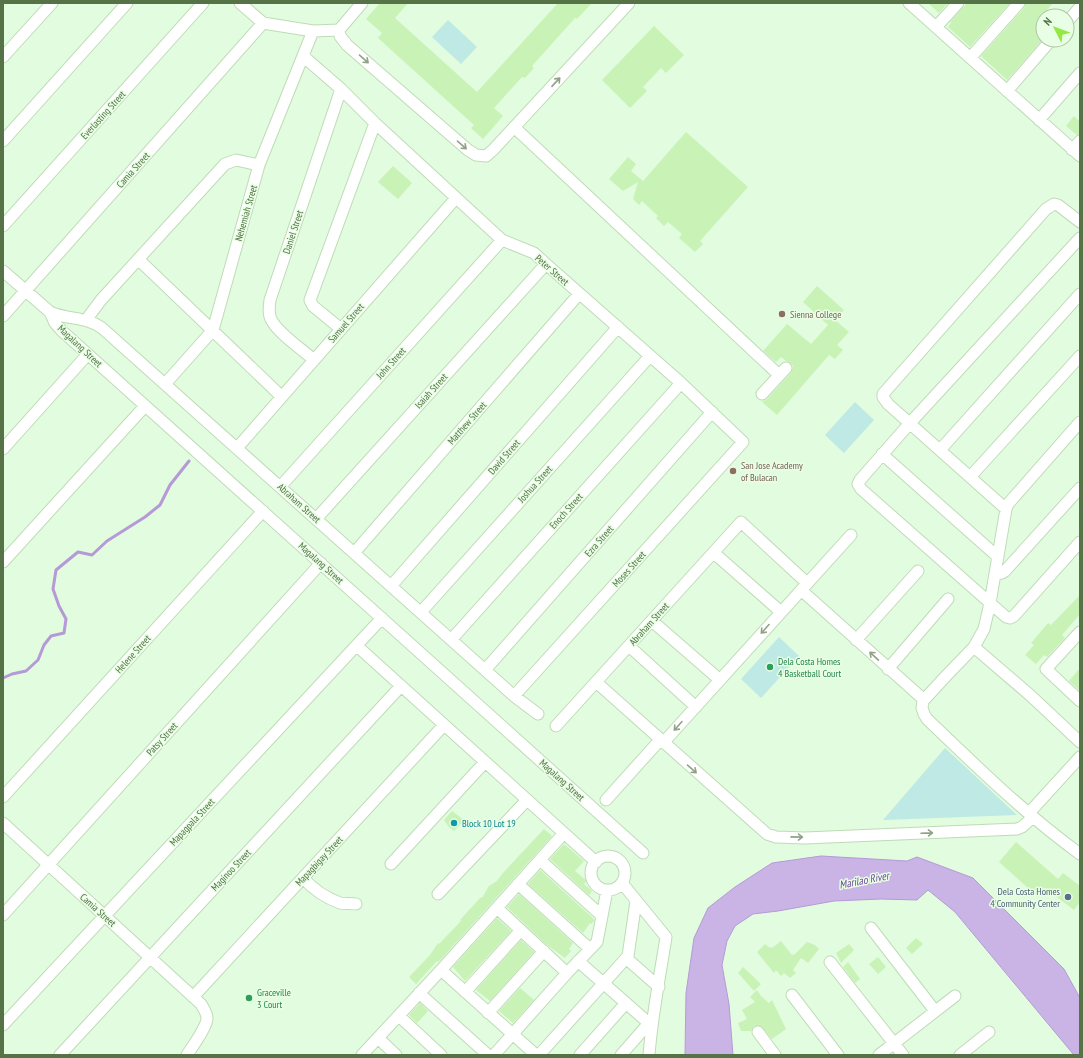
<svg xmlns="http://www.w3.org/2000/svg" width="1083" height="1058" viewBox="0 0 1083 1058" font-family="'PT Sans Narrow',sans-serif">
<style>
.green{fill:#bee9e4}
.water{fill:#c9b4e5;stroke:#b59ad7}
.lines{fill:none;stroke-linecap:round;stroke-linejoin:round}
.stream{stroke:#b59ad7;stroke-width:3}
.building{fill:#c9f2b7}
.minor-casing{stroke:#bfdbb6;stroke-width:13}
.minor{stroke:#fff;stroke-width:11}
.oneway{stroke:#91a387}
.education-dot{fill:#8d6e63;stroke:#e8ffe5;stroke-width:1.5}
.leisure-dot{fill:#2e9e5b;stroke:#e8ffe5;stroke-width:1.5}
.culture-dot{fill:#0f9aa8;stroke:#e8ffe5;stroke-width:1.5}
.service-dot{fill:#5c6f8a;stroke:#e8ffe5;stroke-width:1.5}
.labels{text-anchor:middle;dominant-baseline:central;stroke-width:3;stroke-linejoin:round;paint-order:stroke}
.street-label{font-size:10px;fill:#567247;stroke:#e8ffe5}
.education-label{font-size:10px;fill:#785e54;stroke:#e8ffe5;text-anchor:start}
.leisure-label{font-size:10px;fill:#27864d;stroke:#e8ffe5;text-anchor:start}
.culture-label{font-size:10px;fill:#0d838f;stroke:#e8ffe5;text-anchor:start}
.service-label{font-size:10px;fill:#4e5e75;stroke:#e8ffe5;text-anchor:end}
.water-label{font-size:11px;font-style:italic;fill:#6e499b;stroke:#e8ffe5}
</style>
<rect width="100%" height="100%" fill="#e2fcdf"/>
<path class="green" d="M448 20 477 47 461 64 432 37Z
M855 402 874 420 844 453 825 435Z
M779 637 799 656 761 698 741 679Z
M945 748 1017 815 883 820Z"/>
<path class="water" d="M821 856 907 861 917 857 973 878 1064 969 1080 998V1055H1074L955 912 928 890 917 900 881 899 834 901 778 911 753 914 735 926 727 941 722 965 729 1004 733 1055H685L686 993 694 938 708 908 735 887 772 863Z"/>
<g class="lines">
<path class="stream" d="M3 678 12 674 26 671 38 660 44 645 51 636 64 633 66 619 59 606 53 589 56 570 78 552 92 555 107 541 145 517 160 505 170 485 189 461"/>
</g>
<path class="building" d="M380 3H408L395 18 477 92 558 3H592L577 19 575 18 532 66 534 68 525 78 522 77 494 108 503 116 483 139 471 128 474 125 378 38 382 33 366 19Z
M928 3H948L939 13Z
M967 3H1010L970 47 948 27 951 23 950 22Z
M1026 3H1053L1039 19 1043 22V39L1007 80 981 56 1024 8Z
M654 26 684 55 666 73 661 68 643 87 647 91 630 108 602 80Z
M1074 116 1080 122V134L1077 135 1066 126Z
M686 132 748 187 700 241 703 244 695 252 679 238 682 234 668 222 664 226 656 218 658 216 642 201 639 205 633 199 638 182 623 191 609 179 628 157 636 164 631 171 643 181Z
M393 166 412 183 398 199 378 182Z
M817 286 844 310 835 320 849 332 837 345 843 350 835 359 829 355 777 415 762 402 767 399 791 373 793 366 790 363 786 361 781 357 776 362 763 351 787 324 811 344 828 325 803 302Z
M1080 595V614L1062 635 1065 638 1047 657 1044 655 1036 664 1025 655 1034 645 1031 643 1048 623 1051 625Z
M1080 668V691L1069 681Z
M452 811 464 820 454 831 448 826 444 820Z
M544 829 552 836 443 957 438 962 437 961 416 984 409 977 430 955 438 943 439 944 461 921 460 920 481 897 482 898 489 886 497 881 502 874Z
M1016 842 1058 879 1063 873 1080 886V902L1074 910 1045 888 1038 897 999 862Z
M564 844 584 861 575 871 587 881 584 884 592 891 589 895 550 859Z
M540 870 594 919V921L591 924 590 923 583 933 528 884Z
M519 894 573 943 569 949 571 951 565 958 547 945 507 907Z
M497 918 511 931 465 981 453 967Z
M916 938 923 944 912 954 906 948Z
M521 940 534 952 490 1001 476 990Z
M781 941 792 955 795 954 807 942 815 945 819 949 808 963 801 958 793 970 796 973 790 978 784 973 781 976 776 970 774 973 757 952 765 944 770 948 771 947 772 948Z
M849 944 854 950 841 963 836 953Z
M878 957 886 967 878 974 869 964Z
M848 962 860 979 855 983 843 967Z
M743 967 761 984 754 991 738 973Z
M520 988 534 1000 513 1023 499 1011Z
M757 990 761 996 769 1003 772 1000 786 1029 772 1039 761 1026H754L751 1031H741L738 1023 747 1019 742 1010 755 1002 750 997Z
M420 1003 428 1011 417 1023 409 1015Z"/>
<g class="lines">
<defs>
<path id="minor" d="M240 3 263 23
M909 3 1080 156
M1067 22 1080 7
M263 23 313 31 339 30
M936 27 958 3
M339 30 340 36 347 45 468 150 476 155 486 156 493 150 629 3
M339 30 362 3
M303 56 341 89 375 123 502 240 534 253 546 264 681 383 743 442 514 696
M3 57 52 3
M970 58 1019 3
M1007 91 1051 40
M1039 120 1080 73
M514 127 779 375
M3 141 127 3
M1072 150 1080 141
M3 226 203 3
M1080 238 910 423 860 480 858 484 861 489 1006 617 1010 618 1014 616 1080 542
M138 259 282 397
M3 271 50 312 55 323 62 331 643 853
M50 312C67 320 86 316 102 328L514 696 538 714
M3 316 263 23
M86 320 101 300 225 164 236 160 259 165
M341 329 313 306 310 300 375 123
M314 360C303 350 279 334 272 321 268 315 269 307 270 300L341 89
M165 384 213 330 259 165 313 31
M762 394 786 368
M1080 422 1008 504 1006 509 990 603 984 629 974 647 946 676 923 701 922 708 924 714 927 719C976 766 1025 814 1080 854
M237 448 456 198
M3 449 88 354
M940 450 1080 294
M882 454 998 557
M970 477 1080 356
M280 487 502 240
M1006 509 888 404 883 397V394L1046 209 1054 204 1058 205 1080 222
M316 519 546 264
M354 553 579 294
M714 553 781 612
M3 562 145 406
M995 574 1002 573 1005 571 1080 488
M391 586 618 327
M801 590 922 698 923 701
M421 612 650 356
M652 621 720 680
M1080 632 1046 669 1080 701
M451 640 681 383
M856 640 918 571
M357 646 596 862
M629 646 696 707
M974 647 1031 696 1080 742
M888 669 948 599
M485 670 712 412
M596 682 767 834 776 837 805 838 1017 829 1022 827 1033 817
M556 726 741 522 807 583
M663 743 851 535
M3 797 263 511
M606 800 660 740
M1029 813 1080 757
M3 823 201 1004C203 1008 207 1013 207 1018 207 1027 192 1047 187 1055
M591 873a17 17 0 1 1 34 0a17 17 0 1 1-34 0Z
M540 860 602 916
M391 864 485 762
M303 878C313 889 326 898 340 903 345 904 351 903 356 904
M622 883 666 937C660 976 652 1015 649 1055
M518 884 590 949
M438 894 527 800
M497 908 567 973
M3 915 321 563
M871 928 935 1011
M626 958 659 987
M578 961 651 1025
M830 962 903 1055
M441 970 536 1055
M465 992 521 930
M419 993 488 1055
M792 995 838 1055
M193 997 444 725
M488 1013 544 951
M399 1016 441 1055
M3 1025 382 618
M758 1032 775 1055
M378 1038 396 1055
M60 1055 401 686
M362 1055 441 970 564 833
M494 1055 567 973 597 942 607 890
M539 1055 628 956 636 901
M580 1055 626 1003
M621 1055 649 1023
M879 1055 955 996
M960 1055 989 1032"/>
</defs>
<use href="#minor" class="minor-casing"/>
<use href="#minor" class="minor"/>
</g>
<defs><path id="oneway-shaft" d="M-6 0H5M1.5-3L5.5 0L1.5 3" fill="none" stroke-width="1.6" stroke-linecap="round" stroke-linejoin="round"/></defs>
<g class="oneway">
<use href="#oneway-shaft" transform="translate(364 59) rotate(41)"/>
<use href="#oneway-shaft" transform="translate(556 82) rotate(-47)"/>
<use href="#oneway-shaft" transform="translate(462 145) rotate(41)"/>
<use href="#oneway-shaft" transform="translate(765 629) rotate(132)"/>
<use href="#oneway-shaft" transform="translate(874 656) rotate(-137)"/>
<use href="#oneway-shaft" transform="translate(678 726) rotate(132)"/>
<use href="#oneway-shaft" transform="translate(692 769) rotate(41)"/>
<use href="#oneway-shaft" transform="translate(927 833) rotate(-2)"/>
<use href="#oneway-shaft" transform="translate(797 837) rotate(1)"/>
</g>
<g class="education-dot">
<circle cx="782" cy="314" r="4"/>
<circle cx="733" cy="471" r="4"/>
</g>
<g class="leisure-dot">
<circle cx="770" cy="667" r="4"/>
<circle cx="249" cy="998" r="4"/>
</g>
<circle class="culture-dot" cx="454" cy="823" r="4"/>
<circle class="service-dot" cx="1068" cy="897" r="4"/>
<g class="labels">
<g class="street-label">
<text transform="translate(103 115) rotate(-48)">Everlasting Street</text>
<text transform="translate(133 170) rotate(-48)">Camia Street</text>
<text transform="translate(246 213) rotate(-74)">Nehemiah Street</text>
<text transform="translate(293 232) rotate(-72)">Daniel Street</text>
<text transform="translate(552 270) rotate(41)">Peter Street</text>
<text transform="translate(346 323) rotate(-49)">Samuel Street</text>
<text transform="translate(80 346) rotate(43)">Magalang Street</text>
<text transform="translate(391 363) rotate(-48)">John Street</text>
<text transform="translate(431 391) rotate(-48)">Isaiah Street</text>
<text transform="translate(467 423) rotate(-49)">Matthew Street</text>
<text transform="translate(504 457) rotate(-49)">David Street</text>
<text transform="translate(535 484) rotate(-48)">Joshua Street</text>
<text transform="translate(299 503) rotate(42)">Abraham Street</text>
<text transform="translate(566 511) rotate(-48)">Enoch Street</text>
<text transform="translate(599 541) rotate(-49)">Ezra Street</text>
<text transform="translate(321 563) rotate(42)">Magalang Street</text>
<text transform="translate(629 569) rotate(-48)">Moses Street</text>
<text transform="translate(649 624) rotate(-48)">Abraham Street</text>
<text transform="translate(133 654) rotate(-48)">Helene Street</text>
<text transform="translate(162 739) rotate(-48)">Patsy Street</text>
<text transform="translate(562 780) rotate(42)">Magalang Street</text>
<text transform="translate(192 822) rotate(-47)">Mapagpala Street</text>
<text transform="translate(319 861) rotate(-47)">Mapagbigay Street</text>
<text transform="translate(231 870) rotate(-47)">Maginoo Street</text>
<text transform="translate(98 910) rotate(42)">Camia Street</text>
</g>
<g class="education-label">
<text x="790" y="314">Sienna College</text>
<text x="741" y="465">San Jose Academy<tspan x="741" dy="12">of Bulacan</tspan></text>
</g>
<g class="leisure-label">
<text x="778" y="661">Dela Costa Homes<tspan x="778" dy="12">4 Basketball Court</tspan></text>
<text x="257" y="992">Graceville<tspan x="257" dy="12">3 Court</tspan></text>
</g>
<g class="culture-label">
<text x="462" y="823">Block 10 Lot 19</text>
</g>
<g class="service-label">
<text x="1060" y="891">Dela Costa Homes<tspan x="1060" dy="12">4 Community Center</tspan></text>
</g>
<g class="water-label">
<text transform="translate(864 880) rotate(-11)">Marilao River</text>
</g>
</g>
<rect width="1083" height="1058" fill="none" stroke="#567247" stroke-width="8"/>
<g transform="translate(1055 28) rotate(312)"><circle r="19" fill="#e8ffe5" stroke="#aec7a6"/>
<path d="M0-3L7 15L0 10L-7 15Z" fill="#93e842"/>
<text y="-6" font-size="11" font-weight="bold" text-anchor="middle" fill="#567247">N</text>
</g>
</svg>
